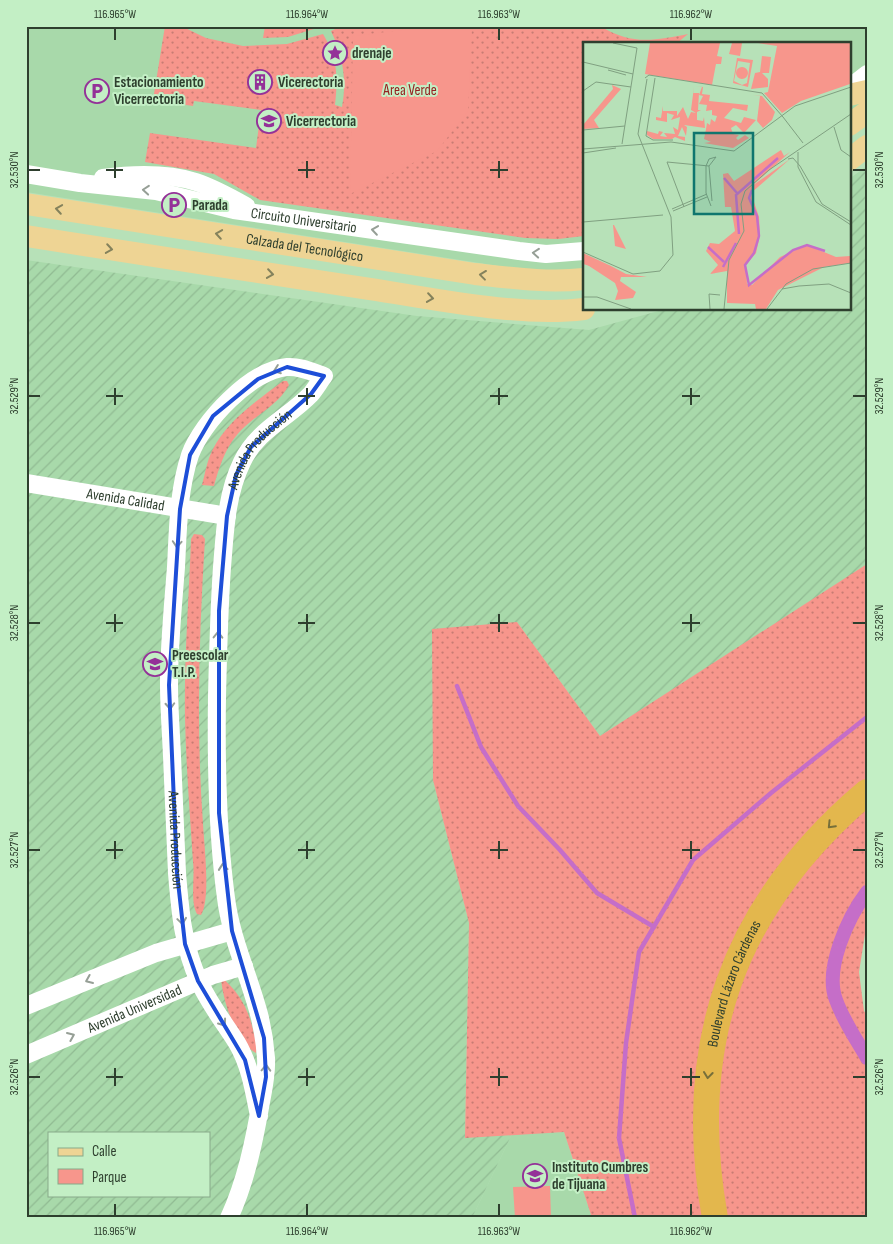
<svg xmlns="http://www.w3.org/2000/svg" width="893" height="1244" viewBox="0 0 893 1244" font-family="'Sofia Sans Condensed',sans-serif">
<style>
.built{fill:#a8d9aa}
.industrial{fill:url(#industrial-furrows);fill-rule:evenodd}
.grass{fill:url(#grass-dots)}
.green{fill:#f7968c}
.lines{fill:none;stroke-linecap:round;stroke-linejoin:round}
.stream{stroke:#c56ec8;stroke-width:4.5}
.canal{stroke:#c56ec8;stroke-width:14}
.minor{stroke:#fff;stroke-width:18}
.major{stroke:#eed494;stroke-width:22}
.highway{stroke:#e3b74d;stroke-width:26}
.oneway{stroke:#969f96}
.oneway2{stroke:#84825c}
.oneway3{stroke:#766f3a}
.marked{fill:none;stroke:#1d4ed8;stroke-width:4;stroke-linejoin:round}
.ticks{fill:none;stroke:#2e3f2e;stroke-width:2}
.labels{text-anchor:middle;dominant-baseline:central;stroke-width:4;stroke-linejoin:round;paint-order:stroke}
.poi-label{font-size:15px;font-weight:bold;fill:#2e3f2e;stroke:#c3efc5;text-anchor:start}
.park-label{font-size:15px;fill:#942221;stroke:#c3efc5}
.street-label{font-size:15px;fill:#2e3f2e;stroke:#c3efc5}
.inset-river{fill:none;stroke:#c56ec8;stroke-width:2.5}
.inset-road{fill:none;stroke:#80a081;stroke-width:1}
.view{fill:#0f766e;fill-opacity:0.15;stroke:#0f766e;stroke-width:2.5}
.inset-edge{fill:none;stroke:#2e3f2e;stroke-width:2.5}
.neatline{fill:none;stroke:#2e3f2e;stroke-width:2}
.ticks-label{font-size:12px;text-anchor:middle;fill:#2e3f2e}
</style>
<defs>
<pattern id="industrial-furrows" width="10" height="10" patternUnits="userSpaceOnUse" patternTransform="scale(1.25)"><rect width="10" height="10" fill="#a8d9aa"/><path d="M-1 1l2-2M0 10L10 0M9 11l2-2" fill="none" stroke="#91bb93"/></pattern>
<pattern id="grass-dots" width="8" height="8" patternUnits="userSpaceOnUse" patternTransform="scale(1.25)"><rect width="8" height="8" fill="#f7968c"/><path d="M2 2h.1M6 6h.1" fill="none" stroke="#c87c73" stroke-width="1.8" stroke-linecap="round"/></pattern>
</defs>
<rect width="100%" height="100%" fill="#b7e1b8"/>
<path class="built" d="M26 26H867V98L849 112V44H584V270L530 271 26 192Z
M564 1132 592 1218H472L512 1134Z"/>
<path class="industrial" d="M867 166V567L600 736 517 622 433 780 469 923 465 1137 512 1134 472 1218H26V260L417 316 589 330 666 309H849V179ZM49 1133H209V1195H49Z"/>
<path class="grass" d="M165 26H181L206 38 243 46 287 44 323 34C338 59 338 77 335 105L342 107C347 80 343 56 331 31L342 26H600C631 45 653 41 688 34L676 44H584V236L558 239 525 238 260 200 214 174 145 162 150 133 256 148 261 110 194 101 193 106 153 100Z
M265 26H320V27L288 37 263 38Z
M283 381H287L289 385C280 402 263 411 249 423 228 440 221 461 214 486L202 485C205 474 207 461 212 451 227 420 257 401 283 381Z
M194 534 202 535 205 539C199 634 196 729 203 824 204 844 211 899 201 915L197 914C190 902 195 876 193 862 190 814 186 766 185 718 184 658 189 598 191 539Z
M867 564V780L851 793 867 811V922L859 972 864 1011 867 1015V1218H592L564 1132 465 1138 469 923 433 780 432 629 517 622 600 736Z
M221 977C240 993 249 1010 254 1034 256 1040 258 1047 256 1053 236 1042 222 999 221 977Z"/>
<path class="green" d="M435 26H472L468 111 437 151 350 194 353 36Z
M550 1186 551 1218H515L513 1187Z"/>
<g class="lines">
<path class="stream" d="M457 686 481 747 518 806 560 850 597 893 654 927
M635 1218 619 1138 626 1043 639 952 693 860 771 793 867 717"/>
<path class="canal" d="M867 892C848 917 824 969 836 1000 843 1020 856 1039 867 1058"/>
<g class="minor">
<path d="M849 88 867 74"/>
<path id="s1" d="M26 174 80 183 156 191 234 210 519 251 546 254 584 251"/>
<path d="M103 178C133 174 167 173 196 182 214 188 230 197 246 206"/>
<path id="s2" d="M26 483 227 516"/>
<path d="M26 1006 156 953 232 931"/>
<path id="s3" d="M26 1055 213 975 244 966"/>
<path id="s4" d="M229 1218C246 1181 254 1142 261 1102 264 1087 267 1072 266 1058 265 1044 263 1031 260 1018 250 978 231 939 226 898 217 831 216 763 217 697 218 653 219 610 222 567 225 532 226 495 242 462 257 430 288 418 311 394 316 388 320 381 324 376 312 372 300 366 287 367 251 370 202 422 190 455 178 491 178 530 176 567 173 606 169 645 169 684 169 708 171 732 172 756 174 795 175 834 177 873 180 910 183 947 199 981 209 1004 224 1022 237 1043 250 1065 254 1091 259 1116"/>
</g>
<g class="major">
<path d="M849 95 867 91"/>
<path d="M849 125 867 112"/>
<path d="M849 160 867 146"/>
<path id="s5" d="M26 204 475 274C512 278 548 283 584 279"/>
<path d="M26 236C141 254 255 272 370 289 436 299 519 317 584 309"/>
</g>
<path class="highway" id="s6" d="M715 1218C684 1045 732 906 867 792"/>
</g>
<defs><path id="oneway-chevron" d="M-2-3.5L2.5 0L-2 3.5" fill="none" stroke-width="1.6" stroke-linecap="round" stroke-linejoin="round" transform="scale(1.25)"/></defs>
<g class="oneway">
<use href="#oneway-chevron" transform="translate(146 190) rotate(-175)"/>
<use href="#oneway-chevron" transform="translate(375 230) rotate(-172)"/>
<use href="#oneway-chevron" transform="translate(536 253) rotate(-175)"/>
<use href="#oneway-chevron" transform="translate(277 370) rotate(160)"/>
<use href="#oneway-chevron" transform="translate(177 544) rotate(94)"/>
<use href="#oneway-chevron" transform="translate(218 635) rotate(-89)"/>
<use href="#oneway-chevron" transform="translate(170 706) rotate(87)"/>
<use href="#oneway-chevron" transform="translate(223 867) rotate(-95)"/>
<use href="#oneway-chevron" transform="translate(182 921) rotate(82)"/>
<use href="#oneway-chevron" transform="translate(89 980) rotate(157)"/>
<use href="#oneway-chevron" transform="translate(223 1023) rotate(54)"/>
<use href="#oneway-chevron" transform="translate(71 1036) rotate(-23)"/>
<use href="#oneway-chevron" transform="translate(266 1068) rotate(-88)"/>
</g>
<g class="oneway2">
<use href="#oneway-chevron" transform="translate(59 209) rotate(-171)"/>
<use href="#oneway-chevron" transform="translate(219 234) rotate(-171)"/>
<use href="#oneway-chevron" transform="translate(109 249) rotate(9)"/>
<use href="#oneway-chevron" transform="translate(270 274) rotate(8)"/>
<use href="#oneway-chevron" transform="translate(483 275) rotate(-173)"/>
<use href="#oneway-chevron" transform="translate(430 298) rotate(8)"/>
</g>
<g class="oneway3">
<use href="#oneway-chevron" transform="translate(831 825) rotate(134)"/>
<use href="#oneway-chevron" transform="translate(708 1075) rotate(97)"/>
</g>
<path class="marked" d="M287 367 324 376 311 394 251 447 236 475 227 516 219 611V813L232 931 264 1038 266 1077 259 1116 245 1060 198 981 185 944 177 873 169 685 180 509 190 455 213 416 258 379Z"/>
<path class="ticks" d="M115 28V40M307 28V40M499 28V40M691 28V40M115 161V178M307 161V178M499 161V178M28 170H40M106 170H123M298 170H315M490 170H508M853 170H866M115 388V405M307 388V405M499 388V405M691 388V405M28 396H40M106 396H123M298 396H315M490 396H508M682 396H700M853 396H866M115 614V632M307 614V632M499 614V632M691 614V632M28 623H40M106 623H123M298 623H315M490 623H508M682 623H700M853 623H866M115 841V859M307 841V859M499 841V859M691 841V859M28 850H40M106 850H123M298 850H315M490 850H508M682 850H700M853 850H866M115 1068V1086M307 1068V1086M499 1068V1086M691 1068V1086M28 1077H40M106 1077H123M298 1077H315M490 1077H508M682 1077H700M853 1077H866M115 1204V1216M307 1204V1216M499 1204V1216M691 1204V1216"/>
<defs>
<symbol id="sight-ring" viewBox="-11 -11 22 22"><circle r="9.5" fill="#c3efc5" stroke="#943198" stroke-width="1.5"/><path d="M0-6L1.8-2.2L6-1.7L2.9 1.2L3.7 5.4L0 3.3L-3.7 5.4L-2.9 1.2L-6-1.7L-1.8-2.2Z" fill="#943198"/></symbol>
<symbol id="building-ring" viewBox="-11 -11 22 22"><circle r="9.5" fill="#c3efc5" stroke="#943198" stroke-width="1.5"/><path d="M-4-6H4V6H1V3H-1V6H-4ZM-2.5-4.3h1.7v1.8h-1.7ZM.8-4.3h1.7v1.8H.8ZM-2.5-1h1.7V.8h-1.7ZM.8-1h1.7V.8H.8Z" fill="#943198"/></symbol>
<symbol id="parking-ring" viewBox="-11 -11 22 22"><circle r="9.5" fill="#c3efc5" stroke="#943198" stroke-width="1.5"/><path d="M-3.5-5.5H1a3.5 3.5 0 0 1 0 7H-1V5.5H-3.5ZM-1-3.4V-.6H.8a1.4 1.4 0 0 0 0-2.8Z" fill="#943198"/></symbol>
<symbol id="school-ring" viewBox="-11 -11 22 22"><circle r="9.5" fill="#c3efc5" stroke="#943198" stroke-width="1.5"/><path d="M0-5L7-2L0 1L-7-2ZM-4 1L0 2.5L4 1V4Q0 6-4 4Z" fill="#943198"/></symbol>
</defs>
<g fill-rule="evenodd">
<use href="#sight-ring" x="321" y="39" width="28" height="28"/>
<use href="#building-ring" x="246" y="68" width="28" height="28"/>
<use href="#parking-ring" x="83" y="77" width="28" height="28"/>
<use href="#school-ring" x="255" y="107" width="28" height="28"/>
<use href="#parking-ring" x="160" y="191" width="28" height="28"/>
<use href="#school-ring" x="141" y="650" width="28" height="28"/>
<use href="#school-ring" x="521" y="1162" width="28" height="28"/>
</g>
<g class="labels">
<g class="poi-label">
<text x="352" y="53">drenaje</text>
<text x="114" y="82">Estacionamiento<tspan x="114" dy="17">Vicerrectoria</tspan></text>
<text x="278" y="82">Vicerectoria</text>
<text x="286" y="121">Vicerrectoria</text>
<text x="192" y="205">Parada</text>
<text x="172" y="655">Preescolar<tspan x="172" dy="17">T.I.P.</tspan></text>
<text x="552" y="1167">Instituto Cumbres<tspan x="552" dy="17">de Tijuana</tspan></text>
</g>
<g class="park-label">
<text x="410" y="90">Area Verde</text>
</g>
<g class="street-label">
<text stroke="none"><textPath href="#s1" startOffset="282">Circuito Universitario</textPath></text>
<text stroke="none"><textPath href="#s5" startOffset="282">Calzada del Tecnológico</textPath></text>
<text stroke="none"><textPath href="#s4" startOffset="790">Avenida Producción</textPath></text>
<text stroke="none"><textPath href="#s2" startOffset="101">Avenida Calidad</textPath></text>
<text stroke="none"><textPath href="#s4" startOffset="1450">Avenida Producción</textPath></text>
<text stroke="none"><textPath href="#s6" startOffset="239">Boulevard Lázaro Cárdenas</textPath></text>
<text stroke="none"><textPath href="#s3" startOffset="118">Avenida Universidad</textPath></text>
</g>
</g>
<g transform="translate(583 42)">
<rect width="268" height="268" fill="#b7e1b8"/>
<path d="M175 1H267V42L218 59 199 71 181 51 185 50 194 4ZM113 44 120 45 119 52 127 53 126 59 165 63 164 69 150 66 141 76 158 81 161 75 173 78 161 91 153 83 148 86 150 92 156 93 153 96 155 98 162 93 166 96 150 106 121 101 128 100 121 97 123 87 124 81 127 83 128 77 132 80 134 74 129 73V68L123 69 124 63 116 62 120 54 116 53 119 45ZM111 45 110 51H116L115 68H118L114 70V78L120 79 121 75 122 86 101 83 104 85 103 94 99 85 95 94 102 95V99L92 95 89 97H70L64 93V89L75 92 76 89 80 90 77 94 84 95 81 91 92 92 90 85 95 88 97 75 88 78 91 73 84 71V80L73 78V75L78 76 80 64V69H94V74L100 65 105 77 108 70 113 71 108 68ZM170 53 179 54 192 70 189 78 180 86 174 79 177 54ZM198 108 201 114 207 110 169 144 207 117 168 151 176 175 177 193 173 211 163 223 164 242 169 243 197 215 224 203 253 215 267 214V221L241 225 195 248 183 267H173L172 262 144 261V229L127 232 135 223 123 209 127 201 136 202 152 189 148 165H142L140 132 145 131 151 139ZM3 222 28 224 43 232 64 235H38L37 239 53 250 50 256 32 258 35 249 32 241Z" fill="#f7968c"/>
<path d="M67 1H137L134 14 139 15 138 22H133L129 43 62 32ZM149 1H159L157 14 146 12ZM179 14 188 15 186 31H179L185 37V45L168 47 172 31 177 30ZM154 16 170 18 165 45 150 41ZM155 19 167 21 164 41 159 43 151 39ZM153 31a6 6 0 1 1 12 0a6 6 0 1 1-12 0ZM29 43 38 47 11 78 16 86 0 87V83L30 47ZM30 183H31L43 207 32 204ZM0 211 28 224 21 228 0 222Z" fill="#f7968c" fill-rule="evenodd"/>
<path class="inset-river" d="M141 136 154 151M169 148 166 156 174 174 176 194 171 211 162 223 166 243 210 208 224 203 242 209M156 192 153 153 195 116M125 205 141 220M140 225 153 201"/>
<path class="inset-road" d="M30 1 54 6 39 102M0 20 50 32M25 28 43 33M62 36 66 33 179 51 200 75M72 36 63 94 70 98H90M0 49 13 40 48 45M200 75 220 101M251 85 258 108 268 115M0 88 42 84M0 107 88 100 151 109 212 64 268 45M215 110V125L233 160 268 183M0 111 33 106M205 117 210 116 217 124 239 162 268 180M129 159 126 124 133 115M128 164 123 151V124L126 117 133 115M101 165 84 120 126 124M89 167 124 152M90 169 124 155M0 180 80 173M0 210 50 232 77 229 90 213 88 175 55 92 64 37M216 244 246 242 268 251M199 247 216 244M0 255H14L48 267M127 267 126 252 137 253M141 267 146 218 161 189 158 162 162 149 186 128 268 72M184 267 203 242 230 227 268 221"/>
<path class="view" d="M111 91H170V172H111Z"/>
<rect width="268" height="268" class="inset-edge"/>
</g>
<rect width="893" height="1244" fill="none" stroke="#c3efc5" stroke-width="55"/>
<rect x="48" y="1132" width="162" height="65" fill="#c3efc5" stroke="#87a989"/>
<rect x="58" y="1148" width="25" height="8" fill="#eed494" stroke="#87a989"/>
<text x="92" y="1156" font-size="15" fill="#2e3f2e">Calle</text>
<rect x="58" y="1169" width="25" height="15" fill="#f7968c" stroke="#87a989"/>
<text x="92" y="1182" font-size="15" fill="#2e3f2e">Parque</text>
<rect x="28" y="28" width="838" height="1188" class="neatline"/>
<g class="ticks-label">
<text x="115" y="18">116.965°W</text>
<text x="307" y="18">116.964°W</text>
<text x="499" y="18">116.963°W</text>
<text x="691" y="18">116.962°W</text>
<text transform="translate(14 170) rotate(-90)" y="4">32.530°N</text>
<text transform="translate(879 170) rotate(-90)" y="4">32.530°N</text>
<text transform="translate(14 396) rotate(-90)" y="4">32.529°N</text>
<text transform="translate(879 396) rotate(-90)" y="4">32.529°N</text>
<text transform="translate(14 623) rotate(-90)" y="4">32.528°N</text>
<text transform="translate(879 623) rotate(-90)" y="4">32.528°N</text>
<text transform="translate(14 850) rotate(-90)" y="4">32.527°N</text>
<text transform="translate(879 850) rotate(-90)" y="4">32.527°N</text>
<text transform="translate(14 1077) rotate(-90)" y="4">32.526°N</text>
<text transform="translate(879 1077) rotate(-90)" y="4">32.526°N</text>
<text x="115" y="1235">116.965°W</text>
<text x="307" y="1235">116.964°W</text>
<text x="499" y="1235">116.963°W</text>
<text x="691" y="1235">116.962°W</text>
</g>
</svg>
